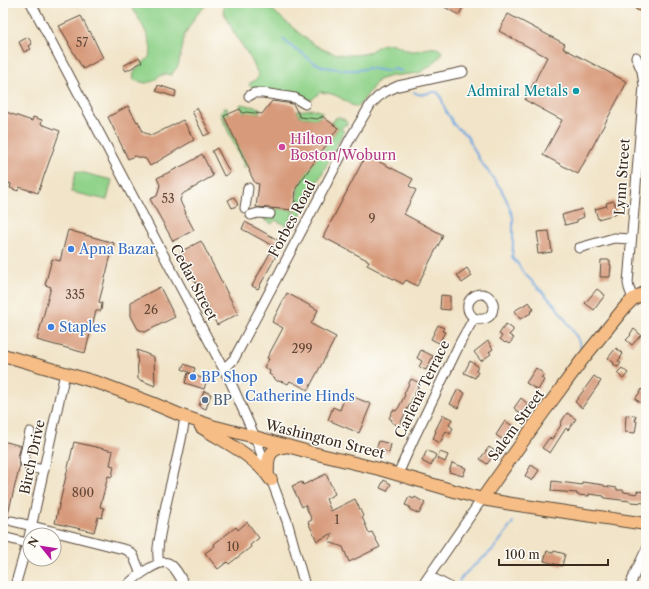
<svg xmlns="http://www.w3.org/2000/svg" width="649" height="589" viewBox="0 0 649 589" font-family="'Libre Caslon Text',serif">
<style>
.green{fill:#91d38b;stroke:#667e54}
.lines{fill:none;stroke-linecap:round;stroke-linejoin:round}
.stream{stroke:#72a7df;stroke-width:2}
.building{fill:#d79a7a}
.minor-casing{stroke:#564638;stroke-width:11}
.major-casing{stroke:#564638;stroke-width:14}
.highway-casing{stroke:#564638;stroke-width:16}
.minor{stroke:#fff;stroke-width:9}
.major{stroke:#f6be86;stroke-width:12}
.highway{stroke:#f6be86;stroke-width:14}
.culture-dot{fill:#0f9aa8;stroke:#fdfcf7;stroke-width:1.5}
.hotel-dot{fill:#d1479c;stroke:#fdfcf7;stroke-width:1.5}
.shop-dot{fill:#3f7fe0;stroke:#fdfcf7;stroke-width:1.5}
.service-dot{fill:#5c6f8a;stroke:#fdfcf7;stroke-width:1.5}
.labels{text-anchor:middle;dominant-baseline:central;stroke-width:3;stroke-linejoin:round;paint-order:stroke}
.number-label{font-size:12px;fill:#624635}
.culture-label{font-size:14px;fill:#0d838f;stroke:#fdfcf7;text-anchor:end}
.hotel-label{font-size:14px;fill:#b23c85;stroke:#fdfcf7;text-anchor:start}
.street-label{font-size:14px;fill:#3b2a1e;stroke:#fdfcf7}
.shop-label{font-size:14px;fill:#366cbe;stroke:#fdfcf7;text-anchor:start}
.service-label{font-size:14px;fill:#4e5e75;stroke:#fdfcf7;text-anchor:start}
</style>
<rect width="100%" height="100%" fill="#fdfcf7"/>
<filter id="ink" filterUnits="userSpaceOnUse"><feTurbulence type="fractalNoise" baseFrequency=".025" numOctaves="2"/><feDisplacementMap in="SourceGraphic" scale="8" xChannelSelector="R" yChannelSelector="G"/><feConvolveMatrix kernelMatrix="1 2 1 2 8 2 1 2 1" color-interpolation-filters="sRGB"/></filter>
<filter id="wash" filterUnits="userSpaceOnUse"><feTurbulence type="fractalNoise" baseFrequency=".012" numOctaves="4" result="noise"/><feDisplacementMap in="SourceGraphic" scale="16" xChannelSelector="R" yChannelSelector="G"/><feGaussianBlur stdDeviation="0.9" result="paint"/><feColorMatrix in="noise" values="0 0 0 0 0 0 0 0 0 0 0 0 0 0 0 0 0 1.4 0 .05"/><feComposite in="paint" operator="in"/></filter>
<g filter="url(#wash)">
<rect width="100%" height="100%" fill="#f1e4c8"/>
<path class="green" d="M129 3H208L195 17 184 36 183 45 178 66 171 75 166 74 159 76 154 81 145 83 134 80C130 65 151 64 151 50 151 37 136 14 129 3Z
M225 3H264L269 7C277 14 284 20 292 27 310 42 323 54 348 55 353 55 358 55 363 54 371 53 377 45 385 44 397 41 402 51 413 51 422 51 436 43 442 52L440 57 430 66 419 73 391 76 378 80 359 106 357 107C351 106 348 102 342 99 335 94 328 93 320 92 317 95 313 100 309 100L256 89 251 87 249 85 250 83 254 81 259 76 251 59 234 33 223 11Z
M241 104 260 108 259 114 244 113 240 106Z
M224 108H227L228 109 226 111 230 114 224 117 248 166 244 168V165L220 114 221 112Z
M313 109 322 112V113L318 119 300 117 297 111Z
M339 117 345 120 348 125H344L341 129 344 131 342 135 293 229 291 231V233H287L296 214 298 187 302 182 301 180 338 128 331 123 332 121 334 122 335 118Z
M76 171 112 180 107 200 71 192Z
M272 208 294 210 293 214 287 226 275 220 272 224 264 220V219L265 217H271Z"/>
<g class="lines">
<path class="stream" d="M283 39 294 49 299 51 313 62 324 67 345 70H358L369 68 385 71 395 69 401 71
M414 92C422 98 428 91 437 92L440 95 447 114 450 117 453 124 467 136 479 159 501 189 507 201 513 217V245L512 258 518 264 522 271 555 305 567 322 578 339 581 348
M459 581C468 568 483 560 494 548 501 540 507 531 513 522"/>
</g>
<g id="blocks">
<path class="building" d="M437 3H465L459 15Z
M508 14 565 44 563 48 627 82 578 174 543 155 562 120 525 100 547 57 499 31Z
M81 16 89 32 90 31 103 58 83 69 68 43H69L62 31 59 26Z
M28 37 32 44 29 46 31 49 24 52 19 42Z
M139 57 142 62 126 71 123 66Z
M158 85 176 91 175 97 156 91Z
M272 101 293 104 300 117 318 119 320 117 321 118 322 116 338 128 296 188 294 210 256 207 259 184 255 183 249 171H250L224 116 240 109 243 113 246 112 262 114Z
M128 106 137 122 138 121 143 132 145 133 151 135H153L183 120 194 140 150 166 146 159 135 156 128 159 108 117Z
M197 108 210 133 204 136 192 111Z
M3 111 32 121 33 117 42 120 41 124 60 131 38 193 19 187 18 191 10 188 11 184 3 181Z
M217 148 230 173 224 176 212 151Z
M202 154 213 176 197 185V186L184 193 182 195 180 200 181 203 186 213H185L194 230 173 241 150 199 157 196 160 185 157 178 186 164 197 158V157Z
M366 155 413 179 409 186 416 190 404 214 443 235 441 238H442L417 286 406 280 403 284 367 265 369 261 323 237Z
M234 197 238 205 232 208 228 200Z
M614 201 617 210H615L616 214 598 219 595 209 607 206 606 203Z
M582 209 584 217 577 220V222L565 225 562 215Z
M245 222 278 240 275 247 242 229Z
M68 230 114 243 99 302 102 303 101 311H96L85 353 37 340 51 287 45 285 52 259 60 261Z
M549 231 552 252 538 254 537 245H539L537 232Z
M201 241 238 314 217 325 180 252Z
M270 253 276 256 258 289 252 286Z
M601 260H610V265H611L610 277H600Z
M467 268 472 276 462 283 457 275Z
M160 287 175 317 145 332 138 329 131 316V302Z
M597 289 605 295 594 310 585 303Z
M287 293 318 310 311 324 336 337 308 390 290 381 288 384 284 382 277 381 272 376 269 374 270 371 264 367 269 359 267 358 283 328 272 322Z
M441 295 450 296V310L440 309Z
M529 302 534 309 530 312 531 313 520 319 514 311Z
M506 324 513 329V331L509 335 514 338 509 344 506 342 505 343 500 339 502 336 499 334Z
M438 325 444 328 442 331 445 332 439 343 431 339Z
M634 329 641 335 632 345 626 340 631 335 630 334Z
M488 341 493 349 489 352 491 354 481 361 474 352Z
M616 348 623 354 618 361 621 363 618 367 613 364 614 363 608 358Z
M137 350 154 357 155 386 138 379Z
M421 350 433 356 426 370 419 367 422 361 417 358Z
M470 361 478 366 476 371 478 372 475 378 464 373Z
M184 364 195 368 193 374 182 369Z
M536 368 544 374 541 378 544 380 538 390 526 383Z
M622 368 628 373 623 379 617 373Z
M188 373 207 380 204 389 185 383Z
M594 376 601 381 582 408 575 402Z
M411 379 420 383 399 426 391 422 392 420 389 418 393 410 396 411 399 407 405 395 404 394Z
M458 389 465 393 458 408 450 404Z
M642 389 646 392V400L643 404 635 399Z
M204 391 211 394 206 409 199 406Z
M346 394 371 404 359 433 328 420 333 407 340 410Z
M521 398 528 404 521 414 514 408Z
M567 413 576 419 568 430 566 428 550 453 542 448 549 438 552 439 561 425 560 424Z
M443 415 452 419 449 425 453 428 450 434 446 431 440 443 433 439 436 431H435Z
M626 415 636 416 635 421H637L635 433 625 432Z
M505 421 513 426 503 440 496 435Z
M3 441 21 446 18 457 20 465 5 526H3Z
M379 441 391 444 389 453 376 449Z
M74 442 113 451 110 465 114 466 112 477 108 476 100 507 104 508 102 518 98 517 94 532 55 523Z
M489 447 496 452 487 464 480 459Z
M427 450 436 455 431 466 422 461Z
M440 452 448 455 445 462 437 458Z
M452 463 466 468 463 476 449 472Z
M531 465 539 470 532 481 525 476Z
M326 474 335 494 326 499 331 511 355 499 363 516 362 517 369 533 372 532 380 547 349 562 343 547 329 542 333 533 317 541 308 522 312 520 305 505 302 507 292 486 302 482 303 485Z
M384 480 391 484 387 491 380 488Z
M552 481 582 485V482L604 485V486L617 488V490H623L624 492 637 494V491L646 492V503L630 502V501L604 498V496L589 494V496L577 495V493L551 491Z
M409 497 414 499 415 497 425 503 419 514 409 509 410 507 405 505Z
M247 522 259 538 250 545 251 547 229 564 227 562 218 569 205 553 215 546 214 544 236 527 238 530Z
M547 551 553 553 554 551 565 554 562 566 544 561Z"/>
</g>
</g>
<g filter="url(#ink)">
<use href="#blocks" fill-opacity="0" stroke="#564638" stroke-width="1"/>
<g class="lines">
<defs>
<path id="minor" d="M31 3 231 383 255 437 287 521 305 586
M249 96 254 93H263L295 98 305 104
M245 208 248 188
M251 215 258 213 270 214
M579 248 614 238 631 239
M633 299 629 288 628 283 644 86 642 71 636 57
M224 369 234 359 351 137 371 104 378 97 385 92 398 86 463 72
M30 432 24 458C24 468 35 468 44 470
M398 474 414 438 461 341 474 318C457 304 479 285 491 299 493 302 494 305 493 308 492 319 482 321 474 318
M12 521 127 550 133 555 141 574
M3 537 27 543
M159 563C156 552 159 541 161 530 167 492 180 455 185 417
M429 576 448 586
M15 586 29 537 65 373
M127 586C132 579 159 559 168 563 176 567 181 579 185 586
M422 586 482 499
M630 586 635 573 646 550"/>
<path id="major" d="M3 355 102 384 152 403 185 417 212 426 255 437 309 452 379 469 482 499 512 504 646 524
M201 427C226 443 254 455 271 480
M268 470C267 454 272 448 288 446
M482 499 540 417 582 360 625 307 633 299 646 292"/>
<path id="highway" d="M640 3 646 6"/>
</defs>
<use href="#minor" class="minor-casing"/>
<use href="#major" class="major-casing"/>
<use href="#highway" class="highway-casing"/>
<use href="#minor" class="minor"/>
<use href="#major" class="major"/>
<use href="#highway" class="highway"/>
</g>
</g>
<circle class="culture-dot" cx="576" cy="91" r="4"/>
<circle class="hotel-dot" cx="282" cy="147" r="4"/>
<g class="shop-dot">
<circle cx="71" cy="249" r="4"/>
<circle cx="51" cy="327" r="4"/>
<circle cx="193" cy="377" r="4"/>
<circle cx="300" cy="381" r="4"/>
</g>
<circle class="service-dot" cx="205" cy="400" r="4"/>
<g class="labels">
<g class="number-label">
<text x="82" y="42">57</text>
<text x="168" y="198">53</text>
<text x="372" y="218">9</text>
<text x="75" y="294">335</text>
<text x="151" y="309">26</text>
<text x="302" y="348">299</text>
<text x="83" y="492">800</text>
<text x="337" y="519">1</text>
<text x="233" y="546">10</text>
</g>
<g class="culture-label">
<text x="568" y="91">Admiral Metals</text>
</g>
<g class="hotel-label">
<text x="290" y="139">Hilton<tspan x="290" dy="16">Boston/Woburn</tspan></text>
</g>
<g class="street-label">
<text transform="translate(622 177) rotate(-86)">Lynn Street</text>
<text transform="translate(292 219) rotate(-62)">Forbes Road</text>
<text transform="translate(194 282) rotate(62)">Cedar Street</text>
<text transform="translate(422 389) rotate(-64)">Carlena Terrace</text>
<text transform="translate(516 425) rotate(-54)">Salem Street</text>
<text transform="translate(325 439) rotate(14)">Washington Street</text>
<text transform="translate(32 457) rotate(-78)">Birch Drive</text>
</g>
<g class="shop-label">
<text x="79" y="249">Apna Bazar</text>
<text x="59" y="327">Staples</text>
<text x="201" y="377">BP Shop</text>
<text x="300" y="396" text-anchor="middle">Catherine Hinds</text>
</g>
<g class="service-label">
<text x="213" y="400">BP</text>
</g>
</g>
<rect width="649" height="589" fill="none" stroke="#fdfcf7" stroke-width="16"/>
<g transform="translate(42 547) rotate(300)"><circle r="19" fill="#fdfcf7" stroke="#afa8a0"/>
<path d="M0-3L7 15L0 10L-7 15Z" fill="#b5179e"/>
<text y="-6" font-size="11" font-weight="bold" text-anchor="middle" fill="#3b2a1e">N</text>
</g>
<path d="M499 559v6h109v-6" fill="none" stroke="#3b2a1e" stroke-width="2"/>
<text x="505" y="559" font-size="12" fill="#3b2a1e" stroke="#fdfcf7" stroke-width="3" paint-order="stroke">100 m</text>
</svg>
